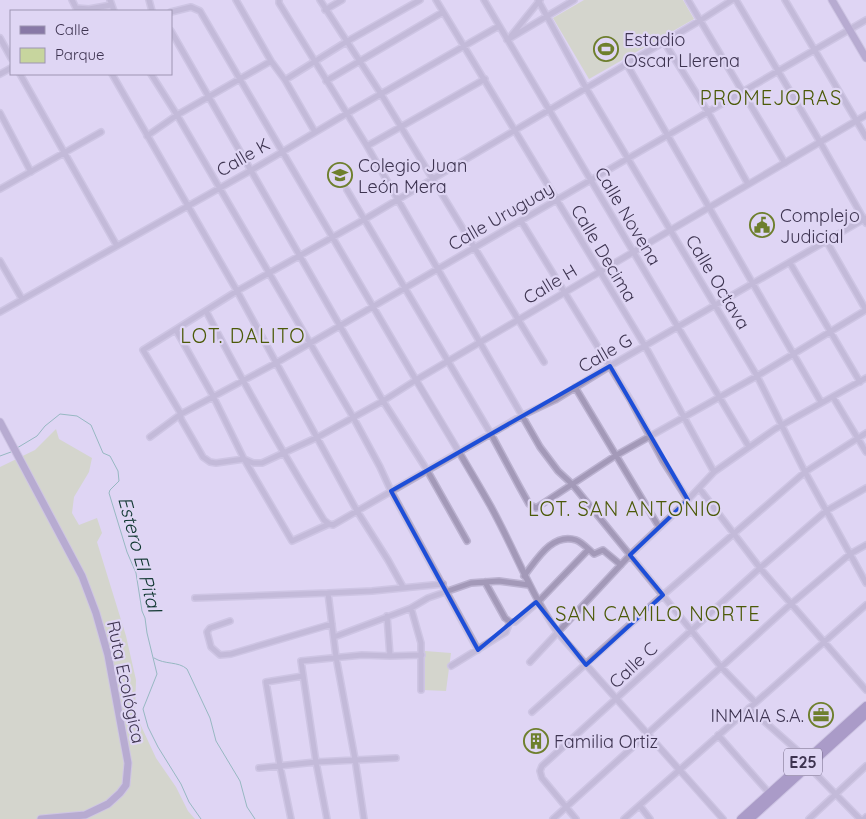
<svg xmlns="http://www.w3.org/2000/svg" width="866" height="819" viewBox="0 0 866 819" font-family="Quicksand,sans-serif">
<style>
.green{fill:#c7d59e}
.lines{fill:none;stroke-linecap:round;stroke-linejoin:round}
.stream{stroke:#419384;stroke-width:1}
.minor-casing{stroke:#bbb2d0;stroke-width:8}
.tertiary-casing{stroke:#bbb2d0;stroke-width:8}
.secondary-casing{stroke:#bbb2d0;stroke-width:9}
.trunk-casing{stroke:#bbb2d0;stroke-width:10}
.minor{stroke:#a399b8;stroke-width:5}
.tertiary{stroke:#a399b8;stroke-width:5.5}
.secondary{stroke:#8879a6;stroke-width:7}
.trunk{stroke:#6c5692;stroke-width:8}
.marked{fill:none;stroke:#1d4ed8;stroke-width:4;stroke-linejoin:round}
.labels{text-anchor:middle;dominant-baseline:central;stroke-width:4.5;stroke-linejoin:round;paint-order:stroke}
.shield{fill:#dfd6f4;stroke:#6e6481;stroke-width:1}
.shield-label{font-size:16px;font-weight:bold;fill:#3d3350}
.poi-label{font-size:18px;fill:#3d3350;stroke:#dfd6f4;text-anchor:start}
.street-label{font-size:18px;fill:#3d3350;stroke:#dfd6f4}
.water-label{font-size:19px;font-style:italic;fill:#0e352f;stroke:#dfd6f4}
.quarter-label{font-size:20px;letter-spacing:1px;fill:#4c5a08;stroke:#dfd6f4}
</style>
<rect width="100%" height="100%" fill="#dfd6f4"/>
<path class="green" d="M584 0H683L694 19 589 79 553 18Z
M56 429 59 439 92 458 89 472 74 497 72 513 79 525 97 518 102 533 97 542 126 636 136 680 135 713 156 758 176 787 188 811 195 819H0V467L35 450Z
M425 651 451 653 446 691 423 690Z"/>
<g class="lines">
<path class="stream" d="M17 448 37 436 45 426 60 414 77 416 91 425 103 453 110 456 118 471 119 481 110 490 109 493 127 552 136 573 142 611 145 618 147 633 157 674 143 709 148 727 158 747 181 784 189 802 201 819
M0 456 11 452
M154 658C165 665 178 661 187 669L210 718 216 741 240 781 247 807 255 819"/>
<defs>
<path id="minor" d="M72 0 76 8 89 9 111 5
M110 0 114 11
M149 0 152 11
M236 0 271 61 285 80 315 132
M279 0V3L367 146 540 447 558 471 572 484 630 555 721 667 755 702
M320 0 381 94 544 362
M436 0 645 346 714 472
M484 0 749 447
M538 0 586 88 757 376 805 472 866 583
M688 0 785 163
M736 0 820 142 866 223
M785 0 866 137
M325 10 342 0
M171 12 191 7 200 11C273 134 345 257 416 380L383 401 318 437 262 463H253L244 459 216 463 210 462 203 457 181 419V414L143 350 237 291 365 219 701 20 732 0
M171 31 383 401 427 470 467 541
M511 36 540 0
M0 38 11 58
M507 40 574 0
M664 42 708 112 748 184
M626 63 821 402
M0 74 11 68
M20 74 117 246
M112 74 237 291 357 511 388 560 403 587
M151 74 177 115 353 417 380 467 391 491 478 650
M285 80 346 42 420 0
M326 81 443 12
M0 113 31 172
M147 136 177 115 271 61
M367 146 485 79
M0 189 101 132
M347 190 491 434 519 486 529 504 536 508 615 456 757 376 866 310
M521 221 631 401 663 461 688 500
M827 242 866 310
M0 261 22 299
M790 263 860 382
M206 311C243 382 282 452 324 520L329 524 333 525 523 415 555 400 610 366 866 218
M0 312 250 171 346 114 499 26
M176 330 213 396 244 459 292 541 329 524
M575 387 659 527
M833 397 866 452
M150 437 181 414 276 363 866 20
M699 488 760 568 866 690
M524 576C536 561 552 532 576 540 582 542 589 550 594 554L603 550 621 565
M485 582 505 618 510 622H515L538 602 588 550
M328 593 372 591 443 584
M195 598 328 593 336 657 355 759 364 819
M411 608 421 643V690
M230 621 210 628 207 632 211 647 220 655 231 654 332 624
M334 637 411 608 428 598 471 583 499 581 529 585
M390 656 422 655
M530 662 630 555 682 506 714 472 775 429 866 378
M451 666 506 632 510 622
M749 708 799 752 812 770 860 819
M532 712 663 595 805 472 866 433
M718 735 769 793
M259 768 316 762 301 661 362 655 390 656 387 616
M640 806 650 819
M291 819 280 766 266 682 303 676
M327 819 316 762 396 758
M553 819 792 603 850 554 866 545
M576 819 542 778 540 771 542 766 760 568 826 511 866 488
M624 819 866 605
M809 819 866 766
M864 819 866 817"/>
<path id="tertiary" d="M723 819 558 633C530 593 514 548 490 505 466 463 441 422 416 380L866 115"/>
<path id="secondary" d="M832 0 866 58
M0 422 82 576 96 613 108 655 128 763 126 785 120 793 108 804 85 815 41 819"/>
<path id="trunk" d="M741 819 866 706
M750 819 866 714"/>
</defs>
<use href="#minor" class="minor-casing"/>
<use href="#tertiary" class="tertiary-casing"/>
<use href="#secondary" class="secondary-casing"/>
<use href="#trunk" class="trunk-casing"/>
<use href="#minor" class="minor"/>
<use href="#tertiary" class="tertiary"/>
<use href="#secondary" class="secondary"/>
<use href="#trunk" class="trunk"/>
</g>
<path d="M0 0H866V819H0ZM610 366 688 500 630 555 663 595 586 665 536 602 478 650 391 491Z" fill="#dfd6f4" fill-opacity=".55" fill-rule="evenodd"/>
<path class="marked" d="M610 366 688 500 630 555 663 595 586 665 536 602 478 650 391 491Z"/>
<defs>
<symbol id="stadium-ring" viewBox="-11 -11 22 22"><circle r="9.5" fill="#dfd6f4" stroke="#6e7f2d" stroke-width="1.5"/><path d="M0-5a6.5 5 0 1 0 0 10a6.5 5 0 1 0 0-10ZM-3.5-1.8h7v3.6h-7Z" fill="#6e7f2d"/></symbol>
<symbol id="university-ring" viewBox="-11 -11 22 22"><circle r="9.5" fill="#dfd6f4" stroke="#6e7f2d" stroke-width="1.5"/><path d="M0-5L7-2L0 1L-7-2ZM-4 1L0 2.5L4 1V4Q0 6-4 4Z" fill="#6e7f2d"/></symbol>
<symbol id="civic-ring" viewBox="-11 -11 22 22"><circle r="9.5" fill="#dfd6f4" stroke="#6e7f2d" stroke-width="1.5"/><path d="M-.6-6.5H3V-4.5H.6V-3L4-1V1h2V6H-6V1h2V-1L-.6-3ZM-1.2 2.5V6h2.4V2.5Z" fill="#6e7f2d"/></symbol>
<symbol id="office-ring" viewBox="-11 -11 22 22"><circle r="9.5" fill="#dfd6f4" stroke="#6e7f2d" stroke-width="1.5"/><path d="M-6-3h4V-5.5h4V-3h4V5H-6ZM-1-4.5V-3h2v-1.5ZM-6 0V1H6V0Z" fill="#6e7f2d"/></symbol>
<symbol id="building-ring" viewBox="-11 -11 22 22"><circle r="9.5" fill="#dfd6f4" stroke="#6e7f2d" stroke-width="1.5"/><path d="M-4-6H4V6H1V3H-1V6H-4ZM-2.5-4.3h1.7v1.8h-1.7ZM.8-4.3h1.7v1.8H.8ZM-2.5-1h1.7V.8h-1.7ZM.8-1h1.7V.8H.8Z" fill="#6e7f2d"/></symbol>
</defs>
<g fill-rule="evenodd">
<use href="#stadium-ring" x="592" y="35" width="28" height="28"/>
<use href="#university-ring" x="326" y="161" width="28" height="28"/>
<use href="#civic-ring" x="748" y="211" width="28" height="28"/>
<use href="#office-ring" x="807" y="701" width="28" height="28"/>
<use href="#building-ring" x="522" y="727" width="28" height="28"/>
</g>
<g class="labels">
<rect class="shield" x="784" y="748.5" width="38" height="27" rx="4"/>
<g class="shield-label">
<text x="803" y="762">E25</text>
</g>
<g class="poi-label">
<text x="624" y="39">Estadio<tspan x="624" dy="21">Oscar Llerena</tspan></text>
<text x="358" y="165">Colegio Juan<tspan x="358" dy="21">León Mera</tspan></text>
<text x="780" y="215">Complejo<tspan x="780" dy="21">Judicial</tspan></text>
<text x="804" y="715" text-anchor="end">INMAIA S.A.</text>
<text x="554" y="741">Familia Ortiz</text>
</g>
<g class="street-label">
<text transform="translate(243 157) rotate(-30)">Calle K</text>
<text transform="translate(501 216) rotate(-30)">Calle Uruguay</text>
<text transform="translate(628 216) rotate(59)">Calle Novena</text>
<text transform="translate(604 253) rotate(59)">Calle Decima</text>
<text transform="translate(718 282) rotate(59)">Calle Octava</text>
<text transform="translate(550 284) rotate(-31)">Calle H</text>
<text transform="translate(605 353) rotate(-30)">Calle G</text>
<text transform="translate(633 665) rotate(-43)">Calle C</text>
<text transform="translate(126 682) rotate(78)">Ruta Ecológica</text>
</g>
<g class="water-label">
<text transform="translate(140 554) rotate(75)">Estero El Pital</text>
</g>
<g class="quarter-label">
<text x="771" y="97">PROMEJORAS</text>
<text x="243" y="335">LOT. DALITO</text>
<text x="625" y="508">LOT. SAN ANTONIO</text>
<text x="658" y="613">SAN CAMILO NORTE</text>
</g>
</g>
<rect x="10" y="10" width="162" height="65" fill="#dfd6f4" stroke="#9e95b2"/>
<rect x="20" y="26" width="25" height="8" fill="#8879a6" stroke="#9e95b2"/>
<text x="55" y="35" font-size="15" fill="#3d3350">Calle</text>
<rect x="20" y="48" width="25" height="15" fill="#c7d59e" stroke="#9e95b2"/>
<text x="55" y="60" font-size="15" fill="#3d3350">Parque</text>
</svg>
